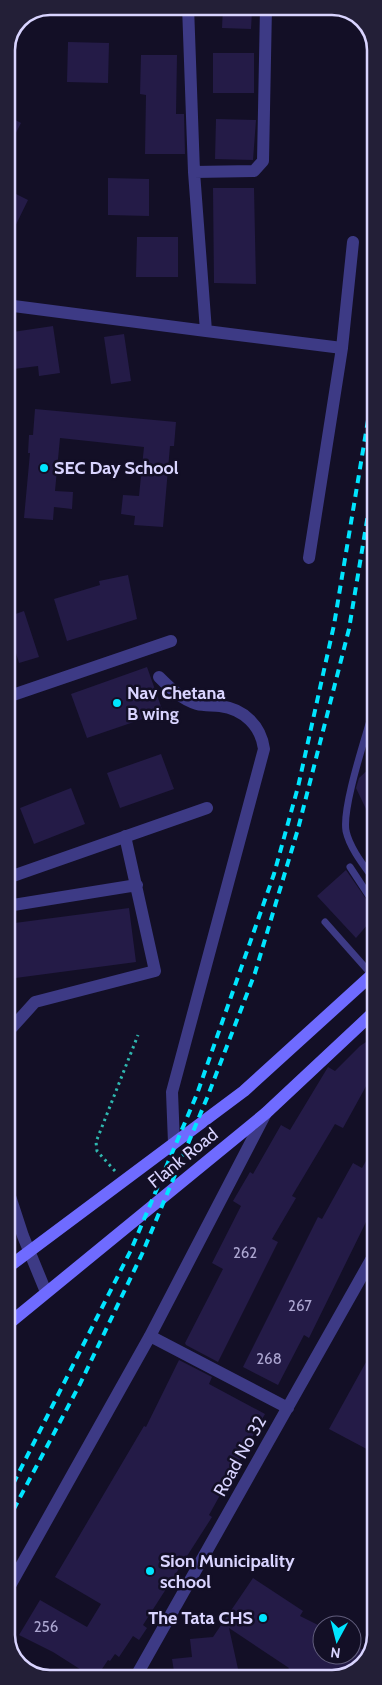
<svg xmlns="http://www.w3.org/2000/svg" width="382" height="1685" viewBox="0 0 382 1685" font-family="Cabin,sans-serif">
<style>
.building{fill:#241b47}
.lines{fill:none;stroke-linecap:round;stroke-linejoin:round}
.path{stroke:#2fb8b0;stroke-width:3;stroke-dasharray:2.5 4;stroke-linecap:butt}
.lane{stroke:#3d3a85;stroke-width:7}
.street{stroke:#3d3a85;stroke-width:12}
.secondary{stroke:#6f6bff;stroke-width:12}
.rail{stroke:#00e5ff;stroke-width:4;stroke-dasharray:8 6;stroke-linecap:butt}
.poi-dot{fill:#00e5ff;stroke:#130f26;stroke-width:2}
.labels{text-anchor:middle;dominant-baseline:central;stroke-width:5;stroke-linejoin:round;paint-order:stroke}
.number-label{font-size:15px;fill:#aca6d1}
.poi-label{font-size:18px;font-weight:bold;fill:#d9d4ff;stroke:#130f26;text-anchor:start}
.street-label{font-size:18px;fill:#d9d4ff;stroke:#130f26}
.rim{fill:none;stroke:#d9d4ff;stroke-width:2.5}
</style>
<rect width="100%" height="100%" fill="#130f26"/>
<path class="building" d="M223 6H242L241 10 252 11 251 29 222 28Z
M68 42 109 43 108 83 67 82Z
M213 53H254V93H213Z
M141 55H177L176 114H184L185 154H145L146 95 140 94Z
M6 115 21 123 6 152Z
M216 119 256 120 253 160 215 159Z
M108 178 149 179V216L108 215Z
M213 188H254L256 284 214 283Z
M6 189 28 200 6 245Z
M137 237H178V277H136Z
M53 326 60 373 39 376 38 366 6 370V333Z
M124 334 131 381 111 384 104 337Z
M35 409 176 422 174 446H170L163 527 134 525 135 516 121 514 123 495 139 496 144 447 60 438 55 491 73 492 72 509 54 507 53 520 24 518 30 453H28L29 435H33Z
M128 575 137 619 67 641 54 599 100 585 99 581Z
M24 611 39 657 19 663 7 624V617Z
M147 667 163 712 87 738 71 694Z
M161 754 174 789 120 808 107 773Z
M375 763V828L356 788 359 778Z
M71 788 85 824 34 844 20 808Z
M346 870 375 912V916L356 938 317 896Z
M129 908 136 962 8 979 7 924Z
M375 1036V1070L343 1128 335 1124 292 1196 296 1198 272 1239 278 1242 218 1362 186 1345 185 1343 223 1269 212 1263 241 1206 233 1201 250 1172 253 1174 281 1125 290 1130 328 1067 335 1071 360 1046Z
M376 1143V1212L369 1224 366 1222 309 1338 304 1335 278 1385 243 1367 318 1217 322 1219 353 1163 362 1168Z
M376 1344V1454L329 1429Z
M179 1360 212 1377 209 1384 265 1414 209 1515 212 1517 143 1625 147 1628 139 1640 133 1636 119 1657 115 1654 110 1661 108 1660 96 1678H94L53 1652 19 1635 40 1600 87 1627 101 1604 55 1577 144 1426 146 1427Z
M253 1578 303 1611 300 1616 322 1627V1655H352V1644L369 1653 365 1664 340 1678H283L289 1668 229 1628 240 1678H175L172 1659 192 1657 190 1639 213 1637Z"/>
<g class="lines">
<path class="path" d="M115 1171 97 1151 96 1142 138 1035"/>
<path class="lane" d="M373 652 375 653
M375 711 371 717C364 742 342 808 346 831 350 849 365 867 375 881
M350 867 375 905
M325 922 372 975"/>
<path class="street" d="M194 172 254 171 263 161 266 7
M6 305 206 331 194 172 188 6
M206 331 342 348 309 558
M342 348 353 242
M159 677C170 688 181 699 197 704 204 706 213 705 220 706 244 709 261 726 264 749L172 1092 174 1143
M7 697 171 641
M7 878 207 808
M7 906 137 885
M7 1033 35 1002 155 971 125 836
M7 1187 23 1236 46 1292
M150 1336 288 1408
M7 1591 150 1336 266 1113
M135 1678 376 1251"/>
<path class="secondary" d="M7 1268 244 1091 375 972
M7 1325 266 1113 375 1011"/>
<path class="rail" d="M7 1496 131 1250 197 1094 274 874 298 787 334 625 375 378
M7 1522 80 1384 142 1254 207 1098 255 973 298 829 349 629 375 472"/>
</g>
<g class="poi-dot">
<circle cx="44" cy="468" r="5"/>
<circle cx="117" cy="703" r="5"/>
<circle cx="150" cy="1571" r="5"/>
<circle cx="263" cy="1618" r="5"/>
</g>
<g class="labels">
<g class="number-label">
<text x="245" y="1253">262</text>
<text x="300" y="1306">267</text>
<text x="269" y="1359">268</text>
<text x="46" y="1627">256</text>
</g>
<g class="poi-label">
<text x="54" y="468">SEC Day School</text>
<text x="127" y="693">Nav Chetana<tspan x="127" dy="21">B wing</tspan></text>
<text x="160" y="1561">Sion Municipality<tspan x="160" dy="21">school</tspan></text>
<text x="253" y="1618" text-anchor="end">The Tata CHS</text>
</g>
<g class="street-label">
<text transform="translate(183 1158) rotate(-39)">Flank Road</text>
<text transform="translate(240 1456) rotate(-61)">Road No 32</text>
</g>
</g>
<path d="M0 0H382V1685H0ZM50 15H332A35 35 0 0 1 367 50V1635A35 35 0 0 1 332 1670H50A35 35 0 0 1 15 1635V50A35 35 0 0 1 50 15Z" fill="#231f37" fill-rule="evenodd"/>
<path class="rim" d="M50 15H332A35 35 0 0 1 367 50V1635A35 35 0 0 1 332 1670H50A35 35 0 0 1 15 1635V50A35 35 0 0 1 50 15Z"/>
<g transform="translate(337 1640) rotate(187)"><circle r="24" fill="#130f26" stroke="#625e7d"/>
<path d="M0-4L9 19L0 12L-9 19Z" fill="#00e5ff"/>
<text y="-8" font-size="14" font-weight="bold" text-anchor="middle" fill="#d9d4ff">N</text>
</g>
</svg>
